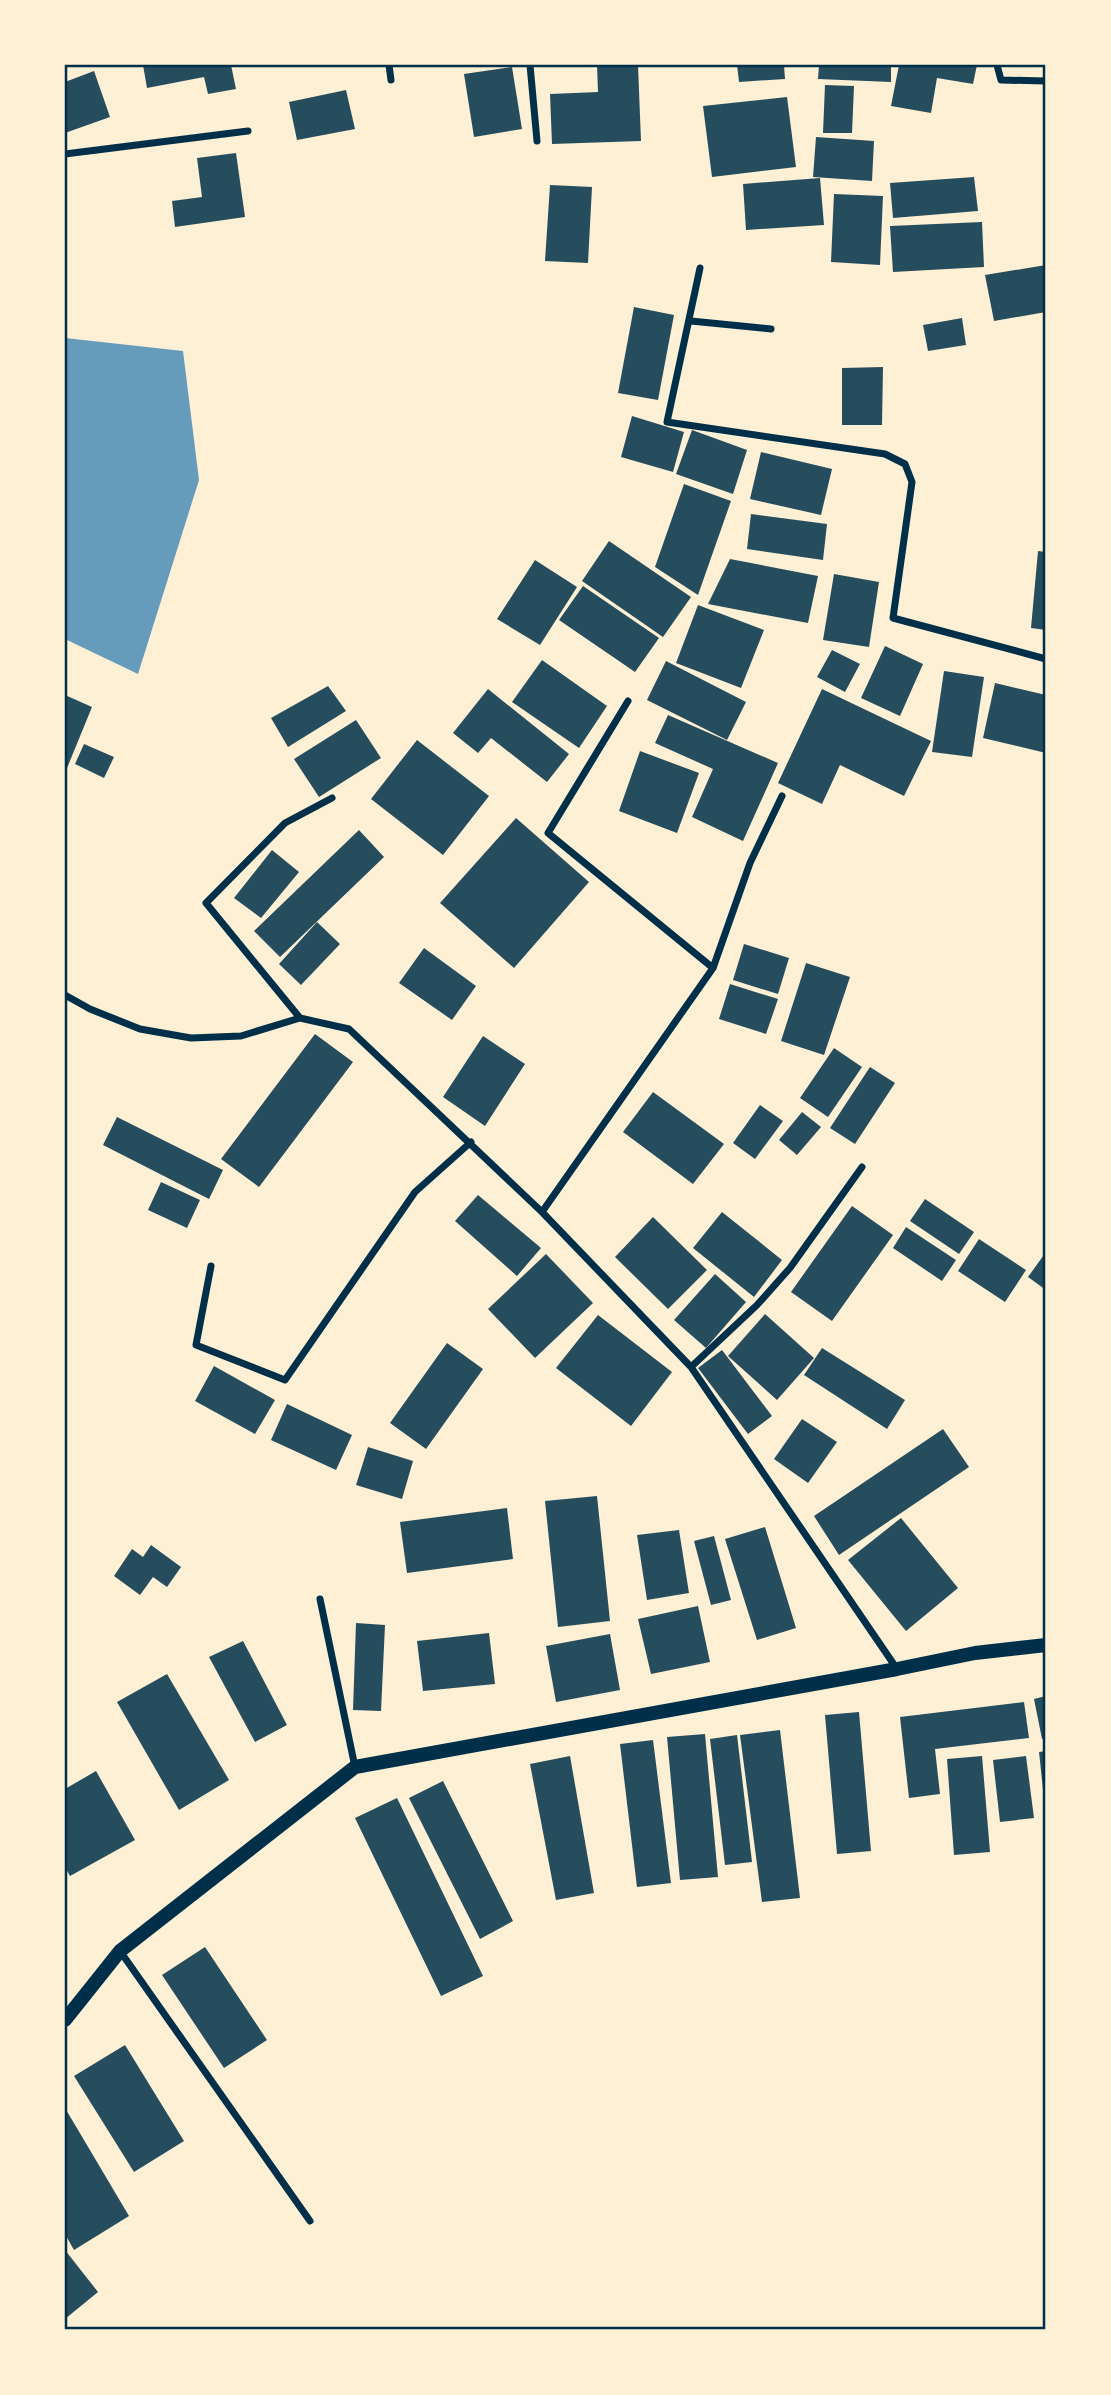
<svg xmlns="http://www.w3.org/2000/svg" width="1111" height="2395" viewBox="0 0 1111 2395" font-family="Raleway,sans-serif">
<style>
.water{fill:#669bbc}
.building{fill:#264d5e}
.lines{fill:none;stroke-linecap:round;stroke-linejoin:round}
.minor{stroke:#003049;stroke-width:7}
.secondary{stroke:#003049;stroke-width:14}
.neatline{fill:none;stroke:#003049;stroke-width:2.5}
</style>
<rect width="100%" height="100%" fill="#fdf0d5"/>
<path class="water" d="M65 338 183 351 199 480 138 674 65 639Z"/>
<path class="building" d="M143 65H231L236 89 208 94 204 77 147 88Z
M597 65H638L641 141 552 144 550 94 598 92Z
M737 65H784L785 79 739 82Z
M819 65H891V82L818 79Z
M899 65H977L973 84 937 78 931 113 891 106Z
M512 67 522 129 474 137 464 74Z
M94 71 110 117 65 133V82Z
M825 85 854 86 852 133H823Z
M346 90 355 129 297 140 289 102Z
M787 97 796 167 712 177 703 106Z
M816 137 874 141 872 181 813 177Z
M236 153 245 217 175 227 172 201 202 197 197 158Z
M974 177 978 211 893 218 890 183Z
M820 178 824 225 746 230 743 184Z
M550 185 592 187 588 263 545 261Z
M834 194 883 196 880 265 831 262Z
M982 222 984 267 893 272 890 226Z
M1046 265V312L994 321 985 275Z
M634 307 674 315 658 400 618 393Z
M962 318 966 345 928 351 923 325Z
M883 367 882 425H842V368Z
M632 416 684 432 673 472 621 457Z
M692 430 747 450 733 494 676 474Z
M761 452 832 469 821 515 750 499Z
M684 484 731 501 698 595 655 567Z
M751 514 827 524 823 560 747 549Z
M609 541 691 597 663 637 582 581Z
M1038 551 1046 552V630L1031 628Z
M730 559 818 576 808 623 708 604Z
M535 560 577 587 540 645 497 619Z
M834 574 879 582 869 647 823 640Z
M583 586 659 638 635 672 559 620Z
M698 605 764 630 741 688 676 663Z
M885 646 923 664 900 716 861 698Z
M832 650 860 664 845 692 817 677Z
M542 660 607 706 579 748 512 702Z
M666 661 746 702 727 740 647 700Z
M944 671 984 677 972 757 932 752Z
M995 683 1046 695V753L983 738Z
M328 686 346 711 288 747 271 718Z
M488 689 569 754 547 782 491 738 478 753 453 733Z
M822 689 931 741 904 796 840 765 822 804 778 783Z
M65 695 92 707 65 773Z
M668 715 778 763 743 841 692 817 713 769 655 743Z
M356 720 381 758 319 797 294 759Z
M417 740 489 796 443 855 371 799Z
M84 744 114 757 104 778 75 764Z
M640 751 699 773 677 833 619 811Z
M516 818 589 882 514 968 440 903Z
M359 830 384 857 280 957 254 931Z
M272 850 299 872 261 918 234 898Z
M317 922 340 944 301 985 279 964Z
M744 944 789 958 778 994 733 980Z
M424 948 476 986 452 1020 399 983Z
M806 963 850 977 824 1055 781 1041Z
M730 984 778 999 766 1034 719 1019Z
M315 1034 353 1062 259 1187 221 1159Z
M483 1036 525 1064 485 1126 443 1097Z
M834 1048 862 1067 828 1117 800 1098Z
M870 1067 895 1083 855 1144 830 1128Z
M653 1092 724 1144 693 1184 623 1132Z
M760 1105 783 1121 755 1159 733 1143Z
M802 1112 821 1127 797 1155 779 1140Z
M117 1117 223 1170 209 1199 103 1145Z
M161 1182 200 1200 187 1228 148 1210Z
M478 1195 541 1248 517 1276 455 1221Z
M925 1199 974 1232 959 1254 910 1221Z
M852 1206 893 1235 832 1321 791 1292Z
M722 1212 782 1260 754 1297 693 1248Z
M653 1217 707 1270 668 1309 615 1257Z
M906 1227 956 1260 942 1281 893 1248Z
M979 1239 1026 1270 1005 1302 958 1271Z
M1046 1252V1290L1028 1277Z
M546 1254 593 1303 535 1358 488 1309Z
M715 1274 746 1302 706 1348 674 1320Z
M765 1314 814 1358 777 1400 728 1356Z
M598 1315 672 1372 631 1426 556 1368Z
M447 1343 483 1369 426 1449 390 1423Z
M822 1348 905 1400 887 1429 804 1375Z
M722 1350 772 1416 748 1434 698 1368Z
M214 1366 275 1400 255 1434 195 1401Z
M287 1404 352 1435 336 1470 271 1440Z
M802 1419 837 1442 808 1483 774 1459Z
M943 1429 969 1467 839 1555 814 1516Z
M368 1447 413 1461 402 1499 356 1485Z
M597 1496 610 1621 558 1627 545 1501Z
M507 1508 513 1559 407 1573 400 1522Z
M901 1518 958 1588 906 1631 848 1560Z
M765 1527 796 1628 757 1640 725 1539Z
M679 1530 689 1593 647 1600 637 1535Z
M714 1536 731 1600 711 1605 694 1541Z
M151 1545 181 1567 167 1587 153 1577 140 1595 114 1576 132 1549 143 1557Z
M698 1606 710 1662 651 1674 638 1619Z
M356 1623 385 1625 381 1711 353 1710Z
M489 1633 495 1684 423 1691 417 1641Z
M610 1634 620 1690 556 1702 546 1646Z
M243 1641 287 1725 255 1742 209 1657Z
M167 1674 229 1780 179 1810 117 1702Z
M1046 1696V1738L1042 1739 1034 1699Z
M1024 1702 1029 1738 935 1749 940 1794 909 1798 900 1717Z
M859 1712 871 1851 837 1854 825 1715Z
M780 1730 800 1898 762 1902 740 1735Z
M705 1734 718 1877 680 1880 667 1737Z
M737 1735 752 1862 725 1865 710 1739Z
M653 1740 671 1883 637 1887 620 1744Z
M1046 1751V1799H1044L1039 1752Z
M570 1756 594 1893 556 1900 530 1764Z
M982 1756 990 1852 954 1855 947 1759Z
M1026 1756 1034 1818 1000 1822 993 1760Z
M96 1771 135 1840 70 1876 65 1867V1789Z
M443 1781 513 1921 480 1939 409 1798Z
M397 1798 483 1976 441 1996 355 1818Z
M205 1947 267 2040 224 2068 162 1975Z
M125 2045 184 2141 134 2172 74 2076Z
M65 2108 129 2216 74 2250 65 2234Z
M65 2250 98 2292 65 2319Z"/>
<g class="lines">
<path class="minor" d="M389 65 391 80
M530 65 537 141
M997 65 1001 80 1046 81
M65 154 248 131
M700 268 667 422 885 454 905 464 912 482 893 618 1046 659
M691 321 771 329
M628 701 548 833 713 968
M332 798 285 823 206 903 300 1018 349 1029 542 1212 691 1367 897 1669
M65 995 90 1009 140 1029 191 1038 241 1036 300 1018
M542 1212 713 968 750 863 782 796
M211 1266 196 1345 285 1380 415 1192 471 1142
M691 1367 757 1305 790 1268 862 1167
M320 1599 355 1767
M120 1951 310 2221"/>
<path class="secondary" d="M65 2020 120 1951 355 1767 897 1669 975 1653 1046 1645"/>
</g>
<rect width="1111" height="2395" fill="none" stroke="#fdf0d5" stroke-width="133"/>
<rect x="66" y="66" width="978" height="2262" class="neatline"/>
</svg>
